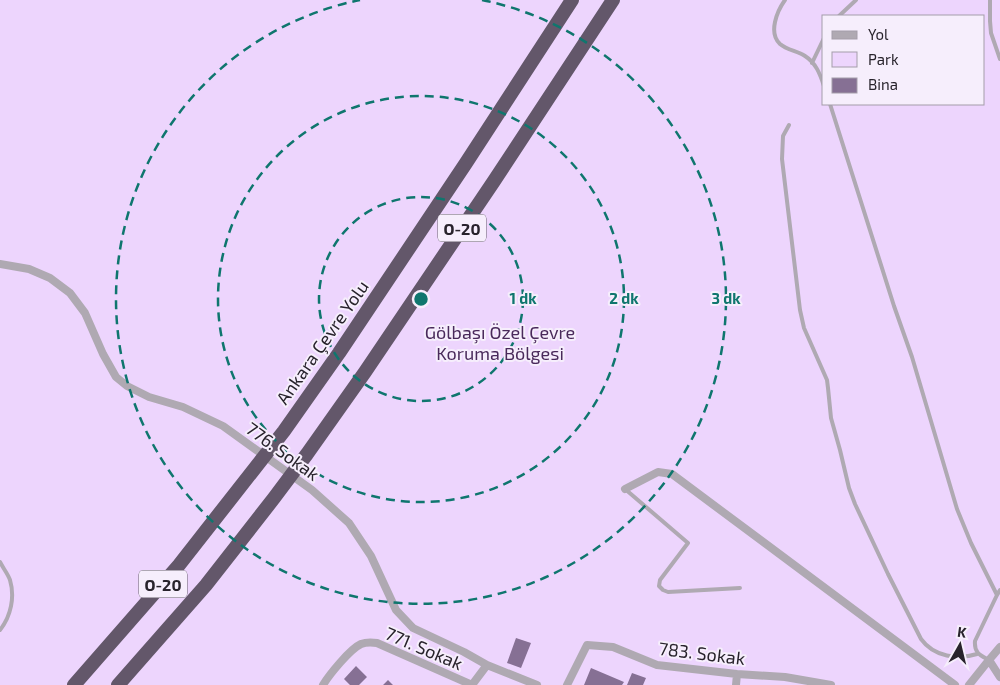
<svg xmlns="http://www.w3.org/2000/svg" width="1000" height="685" viewBox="0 0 1000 685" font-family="'Exo 2',sans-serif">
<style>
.green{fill:#edd5fd;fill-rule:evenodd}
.building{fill:#867094}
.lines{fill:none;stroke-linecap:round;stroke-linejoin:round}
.service{stroke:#afa9b2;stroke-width:4}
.minor{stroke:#afa9b2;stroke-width:8}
.motorway{stroke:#63576a;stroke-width:14}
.ring{fill:none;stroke:#0f766e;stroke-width:2.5;stroke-dasharray:9 6}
.labels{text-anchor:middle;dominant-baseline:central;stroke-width:4;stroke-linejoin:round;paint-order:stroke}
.shield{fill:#f6eefc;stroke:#66606a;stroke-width:1}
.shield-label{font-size:16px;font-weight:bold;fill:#28232c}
.park-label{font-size:18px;fill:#49295b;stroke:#f6eefc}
.street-label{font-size:18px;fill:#28232c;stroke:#f6eefc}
.centre{fill:#0f766e;stroke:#f6eefc;stroke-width:2.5}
.ring-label{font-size:15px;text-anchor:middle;font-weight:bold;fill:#0f766e;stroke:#f6eefc;stroke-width:4;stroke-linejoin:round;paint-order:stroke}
</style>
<rect width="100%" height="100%" fill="#f6eefc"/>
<path class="green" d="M0 0H1000V685H0ZM824 16H984V104H824Z"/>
<path class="building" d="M516 638 531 643 521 668 507 663Z
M356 666 367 677 359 685H350L344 679Z
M591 668 624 682 622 685H584Z
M632 673 646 678 643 685H627Z
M388 680 393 685H383Z"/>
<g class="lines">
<path class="service" d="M785 0C777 11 768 33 780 44 787 50 797 51 805 56 816 63 820 74 824 86
M990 0V21L991 33 1000 59
M839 16 856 0
M812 63 824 38
M830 104 894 306 912 357 957 509 971 543 997 595
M789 125 783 136 782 159 800 310 804 328 827 380 828 388 831 418 840 450 849 488 855 504 888 574 921 639C934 657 958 660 977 654
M625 489 688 543 660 580 659 586 663 590 668 592 740 588
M0 562C3 568 8 574 10 580 15 597 11 616 0 630
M989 660C980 655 974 653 975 641L997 595 1000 590"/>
<path class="minor" d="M0 264 29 269 50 278 70 293 85 313 103 354 116 377 127 386 149 397 183 407 223 426 312 490 349 523 371 556 396 610 413 628 464 652 487 665 537 685
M625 489 658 472 672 474 955 685
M1000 647 989 660 1000 677
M323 685C329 675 350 649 361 644 366 642 371 642 377 643L472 685
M472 685 487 665
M567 685 587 645 613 647 657 665 737 674 785 677 831 685
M736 685 737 674
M969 685 989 660"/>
<path class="motorway" d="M74 685 179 565 284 431 339 353 466 163 572 0
M118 685 206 585 274 498 307 454 365 372 494 181 613 0"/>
</g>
<g class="ring">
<circle cx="421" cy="299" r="102"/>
<circle cx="421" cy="299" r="203"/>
<path d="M482 0A305 305 0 1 1 360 0"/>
</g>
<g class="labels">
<g class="shield">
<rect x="438" y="214.5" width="48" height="27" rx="4"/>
<rect x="139" y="570.5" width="48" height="27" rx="4"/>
</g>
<g class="shield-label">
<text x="462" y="228">O-20</text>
<text x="163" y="584">O-20</text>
</g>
<g class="park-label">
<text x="500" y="332">Gölbaşı Özel Çevre<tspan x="500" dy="21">Koruma Bölgesi</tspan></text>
</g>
<g class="street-label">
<text transform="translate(322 342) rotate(-55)">Ankara Çevre Yolu</text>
<text transform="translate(283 451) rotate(36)">776. Sokak</text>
<text transform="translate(424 648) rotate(23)">771. Sokak</text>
<text transform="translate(702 653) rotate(7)">783. Sokak</text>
</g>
</g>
<circle cx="421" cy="299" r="8" class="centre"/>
<g class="ring-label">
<text x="523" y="304">1 dk</text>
<text x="624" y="304">2 dk</text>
<text x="726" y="304">3 dk</text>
</g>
<rect x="822" y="15" width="162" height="90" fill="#f6eefc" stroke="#a49da9"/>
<rect x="832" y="31" width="25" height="8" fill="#afa9b2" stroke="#a49da9"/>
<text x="868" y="40" font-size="15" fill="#28232c">Yol</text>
<rect x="832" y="52" width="25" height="15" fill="#edd5fd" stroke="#a49da9"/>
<text x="868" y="65" font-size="15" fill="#28232c">Park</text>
<rect x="832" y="78" width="25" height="15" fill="#867094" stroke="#a49da9"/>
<text x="868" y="90" font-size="15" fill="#28232c">Bina</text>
<g transform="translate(960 645) rotate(8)" stroke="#f6eefc" stroke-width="4" paint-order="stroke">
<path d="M0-4L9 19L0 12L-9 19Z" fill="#28232c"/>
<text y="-8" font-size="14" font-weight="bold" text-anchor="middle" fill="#28232c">K</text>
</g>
</svg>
